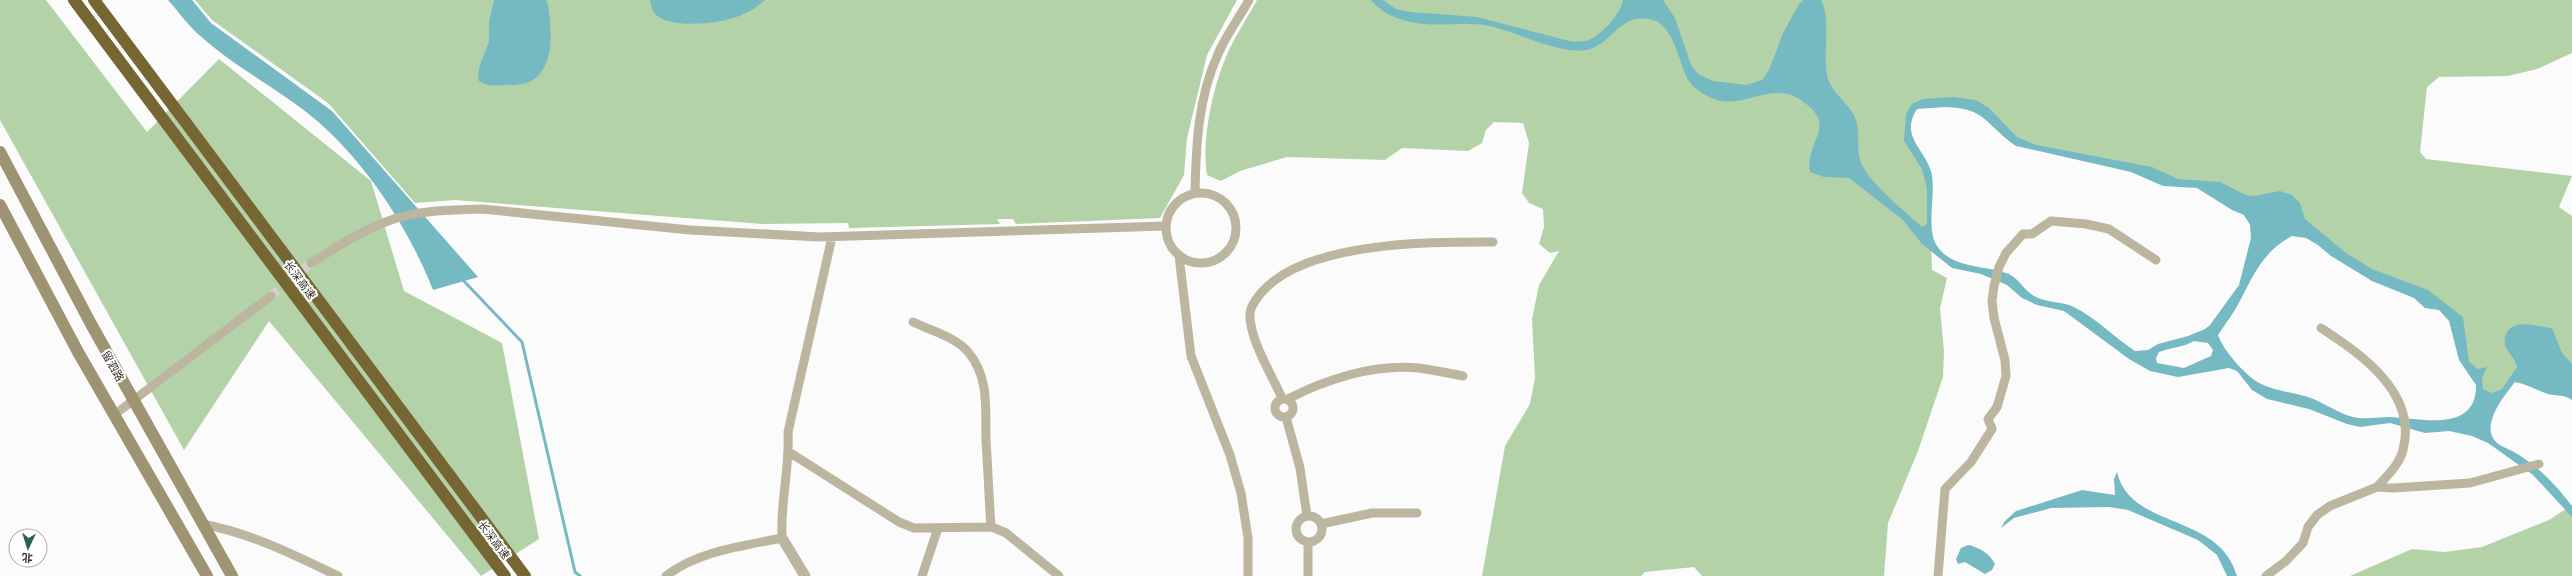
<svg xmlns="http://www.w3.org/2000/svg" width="2572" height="576" viewBox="0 0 2572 576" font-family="Cabin,'Noto Sans SC',sans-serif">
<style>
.green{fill:#b4d2a7}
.water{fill:#75bac2;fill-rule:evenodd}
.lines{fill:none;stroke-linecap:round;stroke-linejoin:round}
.stream{stroke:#75bac2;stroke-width:3}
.minor-tunnel{stroke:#d4d2d1;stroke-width:9;stroke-dasharray:9 4.5;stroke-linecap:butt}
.minor{stroke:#bcb59f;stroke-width:9}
.tertiary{stroke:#bcb59f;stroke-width:11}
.secondary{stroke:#9e9372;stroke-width:12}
.motorway{stroke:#756634;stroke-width:12}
.labels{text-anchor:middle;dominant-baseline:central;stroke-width:4;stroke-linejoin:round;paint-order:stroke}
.street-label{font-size:11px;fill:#3a2e29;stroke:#fff}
</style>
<rect width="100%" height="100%" fill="#fbfbfb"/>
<path class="green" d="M0 0H46L147 132 219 59 371 181 404 291 502 343 539 539 481 576 269 321 184 450 0 120Z
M195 0H1237L1207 55 1187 138 1184 175 1160 218 1016 224 1013 219H997L1000 224 849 228 848 223 763 224 455 200 415 203 328 103 212 20Z
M1257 0H2572V53L2537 69 2508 76 2439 77 2427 87 2420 152 2426 159 2572 176 2559 207 2572 216V392L2522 371 2504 392 2482 395 2465 362 2454 315 2210 185 2166 180 2024 143 1978 106 1914 107 1908 137 1929 176 1932 270 1947 278 1940 308 1944 351 1943 377 1918 451 1888 523 1884 576H1702L1694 567 1645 572 1641 576H1482L1505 446 1530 404 1535 378 1532 319 1539 285 1559 251 1550 253 1539 244 1544 227 1543 209 1529 203 1522 193 1529 143 1523 123 1494 122 1486 130 1482 143 1468 151 1402 148 1385 160 1287 157 1240 171 1221 181 1207 175C1201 142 1213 87 1226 57 1234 37 1247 19 1257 0Z
M2572 505V576H2350L2412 549 2445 552 2482 547 2549 520Z"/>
<path class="water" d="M168 0H192L211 23 332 111 478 277 433 290C407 224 359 151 301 108 267 83 230 63 198 34 187 24 178 11 168 0Z
M494 0H546L548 4C553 38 556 89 507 85 495 85 488 88 478 80L479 68 489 41V22Z
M650 0H765C756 8 747 13 736 17 719 24 669 29 655 14 652 11 651 4 650 0Z
M1371 0H1383L1396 9 1410 12 1477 17 1573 42C1578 41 1585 42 1589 40 1603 33 1620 15 1623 0H1663L1675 18 1691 65 1698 74 1713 81 1746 85 1762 80 1769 70 1783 33 1799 4 1803 0H1821C1831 18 1823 53 1827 75 1830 91 1846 101 1854 115 1861 129 1856 145 1860 160 1868 183 1904 210 1922 227L1927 224V189L1922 169 1904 141 1906 114 1912 104 1923 99 1953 97 1976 100 1989 108 2017 137 2036 145 2152 167 2178 179 2220 182 2246 195 2254 196 2280 191 2292 195 2300 203 2305 219 2346 253 2372 269 2428 290 2463 317 2469 362 2478 369 2487 367 2482 378 2483 389 2492 393 2502 389 2517 367C2515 358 2508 353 2505 345 2504 341 2505 335 2507 332 2517 318 2537 327 2552 328L2562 353 2572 364V400C2561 393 2556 397 2545 393 2535 389 2526 384 2515 382 2505 395 2488 415 2491 433 2494 445 2505 447 2514 452 2537 465 2556 485 2572 506V517L2533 475 2488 443 2472 436 2449 431 2425 433 2390 423 2360 427 2347 424 2309 409 2267 399 2252 390 2237 371 2229 368 2178 377 2150 371 2129 359 2064 311 2037 305 2022 298 2007 285 1981 274 1952 268 1922 244 1903 220 1849 178 1824 177 1810 172C1806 150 1823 135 1819 120 1817 114 1811 107 1806 104 1774 75 1743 114 1709 97 1701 93 1691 86 1687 78 1679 61 1673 25 1653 20 1620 12 1615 41 1590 49 1565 57 1519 33 1494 27 1466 20 1434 29 1406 21 1392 17 1381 12 1371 0ZM1946 107C1987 108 1986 126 2016 146L2131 172 2163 186 2197 188 2232 210 2244 215 2250 225 2251 238 2239 285 2210 325 2205 329 2188 336 2158 344 2148 350 2135 351C2115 338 2096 318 2074 307 2061 301 2046 303 2034 296 2024 290 2019 279 2009 274 1986 265 1952 269 1937 246 1925 228 1937 192 1931 171 1923 147 1900 136 1917 109ZM2292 236 2306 238 2318 245 2331 256 2372 281 2414 298 2425 308 2439 310 2449 321 2459 360 2476 385C2477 434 2419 418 2389 417 2379 417 2368 419 2358 418 2343 416 2326 404 2311 398 2294 392 2277 392 2259 383 2245 375 2223 350 2218 335 2226 323 2235 311 2241 299 2254 273 2265 250 2292 236ZM2194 341 2208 343 2213 350 2211 356 2184 368 2157 363 2156 358 2159 352C2171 347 2182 348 2194 341Z
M2117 472C2130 530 2219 512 2237 576H2227L2217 555 2198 540 2128 510 2109 507 2051 508 2014 518 2001 528 2005 521 2016 511 2082 490 2115 495 2114 479Z
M1968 545C1979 547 1990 554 1995 564L1992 570 1985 574 1965 562 1958 564 1956 559 1961 548Z"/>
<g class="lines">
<path class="stream" d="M461 278 522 342 575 572 580 576"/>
<path class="minor-tunnel" d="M271 296 311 263"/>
<path class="minor" d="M1166 228a35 35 0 1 1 70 0a35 35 0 1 1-70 0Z
M1195 193C1196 145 1198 98 1218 54 1226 35 1239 18 1249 0
M1179 256 1191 356 1230 455 1241 493 1248 538V576
M311 263C337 247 362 230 391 220 420 210 453 210 482 209L690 230 820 237 1165 226
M913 322C932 331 956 337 969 353 990 379 985 411 986 441 988 470 989 498 991 527
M2321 328C2361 354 2418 393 2403 450 2399 465 2387 476 2377 487
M1282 398C1272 375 1249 339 1250 314 1250 306 1257 298 1261 293 1305 241 1430 242 1493 242
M1275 408a9 9 0 1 1 18 0a9 9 0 1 1-18 0Z
M1288 399C1326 379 1374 364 1418 368 1433 370 1448 373 1463 376
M114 415 271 296
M1286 417 1300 468 1307 516
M789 452 899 522 914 528 992 527 1006 533 1059 576
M1296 529a13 13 0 1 1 26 0a13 13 0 1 1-26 0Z
M202 524C251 533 294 555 338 576
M1321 524 1372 513H1417
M1308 543V576
M666 576C698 551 743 546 782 538 780 503 790 468 788 432L832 237
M922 576 938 528
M1938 576 1945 489 1971 462 1992 429 1988 419 1997 407 2006 376 2005 360 1994 318 1992 301 1994 286 1999 267 2006 253 2023 234H2032L2051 221 2086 224 2109 229 2156 260
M2266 576 2286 561 2303 543 2308 527 2317 515 2330 506 2377 487 2394 488 2470 483 2539 464"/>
<path class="tertiary" d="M782 538 805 576"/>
<path class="secondary" d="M0 152 91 324 232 576
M0 205 78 352 207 576"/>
<path class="motorway" d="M74 0 505 576
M94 0 525 576"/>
</g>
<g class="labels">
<g class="street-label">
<text transform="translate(300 280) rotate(53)">长深高速</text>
<text transform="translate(113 366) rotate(61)">留泗路</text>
<text transform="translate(494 540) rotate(53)">长深高速</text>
</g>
</g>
<g transform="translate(28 548) rotate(184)"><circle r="19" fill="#ffffff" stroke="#b0aba9"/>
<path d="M0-3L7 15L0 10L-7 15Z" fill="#29634d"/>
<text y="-6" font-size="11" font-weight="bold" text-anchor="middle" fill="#3a2e29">北</text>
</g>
</svg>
